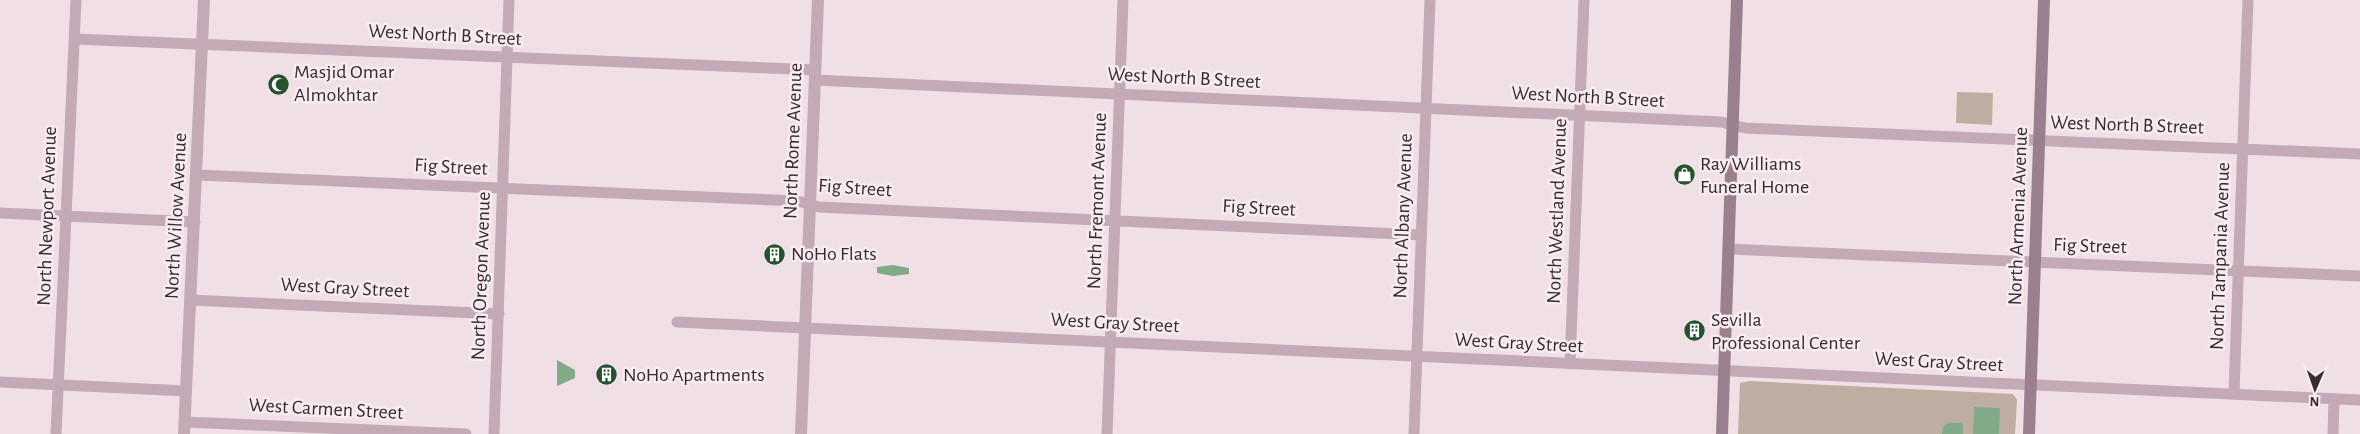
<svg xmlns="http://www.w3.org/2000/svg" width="2360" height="434" viewBox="0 0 2360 434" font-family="'Alegreya Sans',sans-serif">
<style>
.green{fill:#beaea1}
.water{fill:#82aa88}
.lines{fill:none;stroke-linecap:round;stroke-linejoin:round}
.minor{stroke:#c4aab6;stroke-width:11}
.tertiary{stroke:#c4aab6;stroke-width:12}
.secondary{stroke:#9a7f8e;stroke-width:12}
.labels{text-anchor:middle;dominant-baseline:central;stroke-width:5;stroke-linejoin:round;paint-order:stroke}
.street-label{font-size:20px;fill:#362b32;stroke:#f8ecf0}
.poi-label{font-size:20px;fill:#362b32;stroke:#f8ecf0;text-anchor:start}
</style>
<rect width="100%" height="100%" fill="#f0e0e6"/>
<path class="green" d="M1957 92 1993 93 1992 125 1956 123Z
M1750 381 2013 394 2017 400 2015 434H1738L1740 383Z"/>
<path class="water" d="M893 265 909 268V274L893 276 877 273V267Z
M557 360 575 370V378L557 386Z
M1974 407 2000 408 1999 434H1973Z
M1948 423H1963V434H1942L1943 427Z"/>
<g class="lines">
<path class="minor" d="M74 39 815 70
M815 80 1721 122 1745 128 2360 154
M197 175 798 201 819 207 1421 235
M0 213 195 222
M1728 249 2360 276
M190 300 499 314
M677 322 2360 400
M1570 364 1584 0
M0 382 186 391
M2234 393 2248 0
M185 422 466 434
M56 434 76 0
M494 434 509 0
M1107 434 1123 0
M1414 434 1430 0
M2333 434 2334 399"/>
<path class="tertiary" d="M184 434 204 0
M801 434 818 0"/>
<path class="secondary" d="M1722 434 1737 0
M2029 434 2044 0"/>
</g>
<defs>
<symbol id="mosque-disc" viewBox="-11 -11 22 22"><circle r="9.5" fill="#25532d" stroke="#f8ecf0"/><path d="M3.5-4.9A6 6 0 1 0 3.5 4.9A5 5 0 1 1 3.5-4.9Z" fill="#fff"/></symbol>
<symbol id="shop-disc" viewBox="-11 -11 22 22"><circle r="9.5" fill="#25532d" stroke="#f8ecf0"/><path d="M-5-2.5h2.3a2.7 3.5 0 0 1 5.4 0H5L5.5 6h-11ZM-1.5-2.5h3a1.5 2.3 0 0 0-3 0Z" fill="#fff"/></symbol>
<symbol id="building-disc" viewBox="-11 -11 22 22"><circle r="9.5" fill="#25532d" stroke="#f8ecf0"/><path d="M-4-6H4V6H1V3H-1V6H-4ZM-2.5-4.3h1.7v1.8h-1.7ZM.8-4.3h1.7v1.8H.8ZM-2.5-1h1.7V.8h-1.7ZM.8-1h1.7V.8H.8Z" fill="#fff"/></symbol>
</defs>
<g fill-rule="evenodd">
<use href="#mosque-disc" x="266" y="72" width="25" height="25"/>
<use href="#shop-disc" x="1672" y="162" width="25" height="25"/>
<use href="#building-disc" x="762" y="242" width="25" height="25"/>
<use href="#building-disc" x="1682" y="318" width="25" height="25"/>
<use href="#building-disc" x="594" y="362" width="25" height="25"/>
</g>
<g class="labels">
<g class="street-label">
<text transform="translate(445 35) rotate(3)">West North B Street</text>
<text transform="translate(1184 78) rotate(3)">West North B Street</text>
<text transform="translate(1588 97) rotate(3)">West North B Street</text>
<text transform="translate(2127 125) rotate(2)">West North B Street</text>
<text transform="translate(793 141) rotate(-88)">North Rome Avenue</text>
<text transform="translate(451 167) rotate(3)">Fig Street</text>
<text transform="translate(855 188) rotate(4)">Fig Street</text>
<text transform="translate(1097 201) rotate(-88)">North Fremont Avenue</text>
<text transform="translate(1259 208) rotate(3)">Fig Street</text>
<text transform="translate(1557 211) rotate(-88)">North Westland Avenue</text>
<text transform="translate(47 216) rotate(-88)">North Newport Avenue</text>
<text transform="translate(176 216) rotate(-87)">North Willow Avenue</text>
<text transform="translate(1403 216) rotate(-88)">North Albany Avenue</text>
<text transform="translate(2018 216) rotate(-88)">North Armenia Avenue</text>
<text transform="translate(2090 246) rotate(2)">Fig Street</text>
<text transform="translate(2220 256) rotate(-88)">North Tampania Avenue</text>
<text transform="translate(481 276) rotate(-88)">North Oregon Avenue</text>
<text transform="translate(345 288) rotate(3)">West Gray Street</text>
<text transform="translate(1115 323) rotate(3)">West Gray Street</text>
<text transform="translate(1519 343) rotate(3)">West Gray Street</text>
<text transform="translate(1939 362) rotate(3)">West Gray Street</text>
<text transform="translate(326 409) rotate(3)">West Carmen Street</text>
</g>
<g class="poi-label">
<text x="294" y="72">Masjid Omar<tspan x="294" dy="23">Almokhtar</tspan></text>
<text x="1700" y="164">Ray Williams<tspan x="1700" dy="23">Funeral Home</tspan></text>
<text x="791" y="254">NoHo Flats</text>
<text x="1711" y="320">Sevilla<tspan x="1711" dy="23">Professional Center</tspan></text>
<text x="623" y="375">NoHo Apartments</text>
</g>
</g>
<g transform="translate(2315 389) rotate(182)" stroke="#f8ecf0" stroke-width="4" paint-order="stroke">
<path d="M0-4L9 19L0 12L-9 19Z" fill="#362b32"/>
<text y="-8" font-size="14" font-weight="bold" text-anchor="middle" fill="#362b32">N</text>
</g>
</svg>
